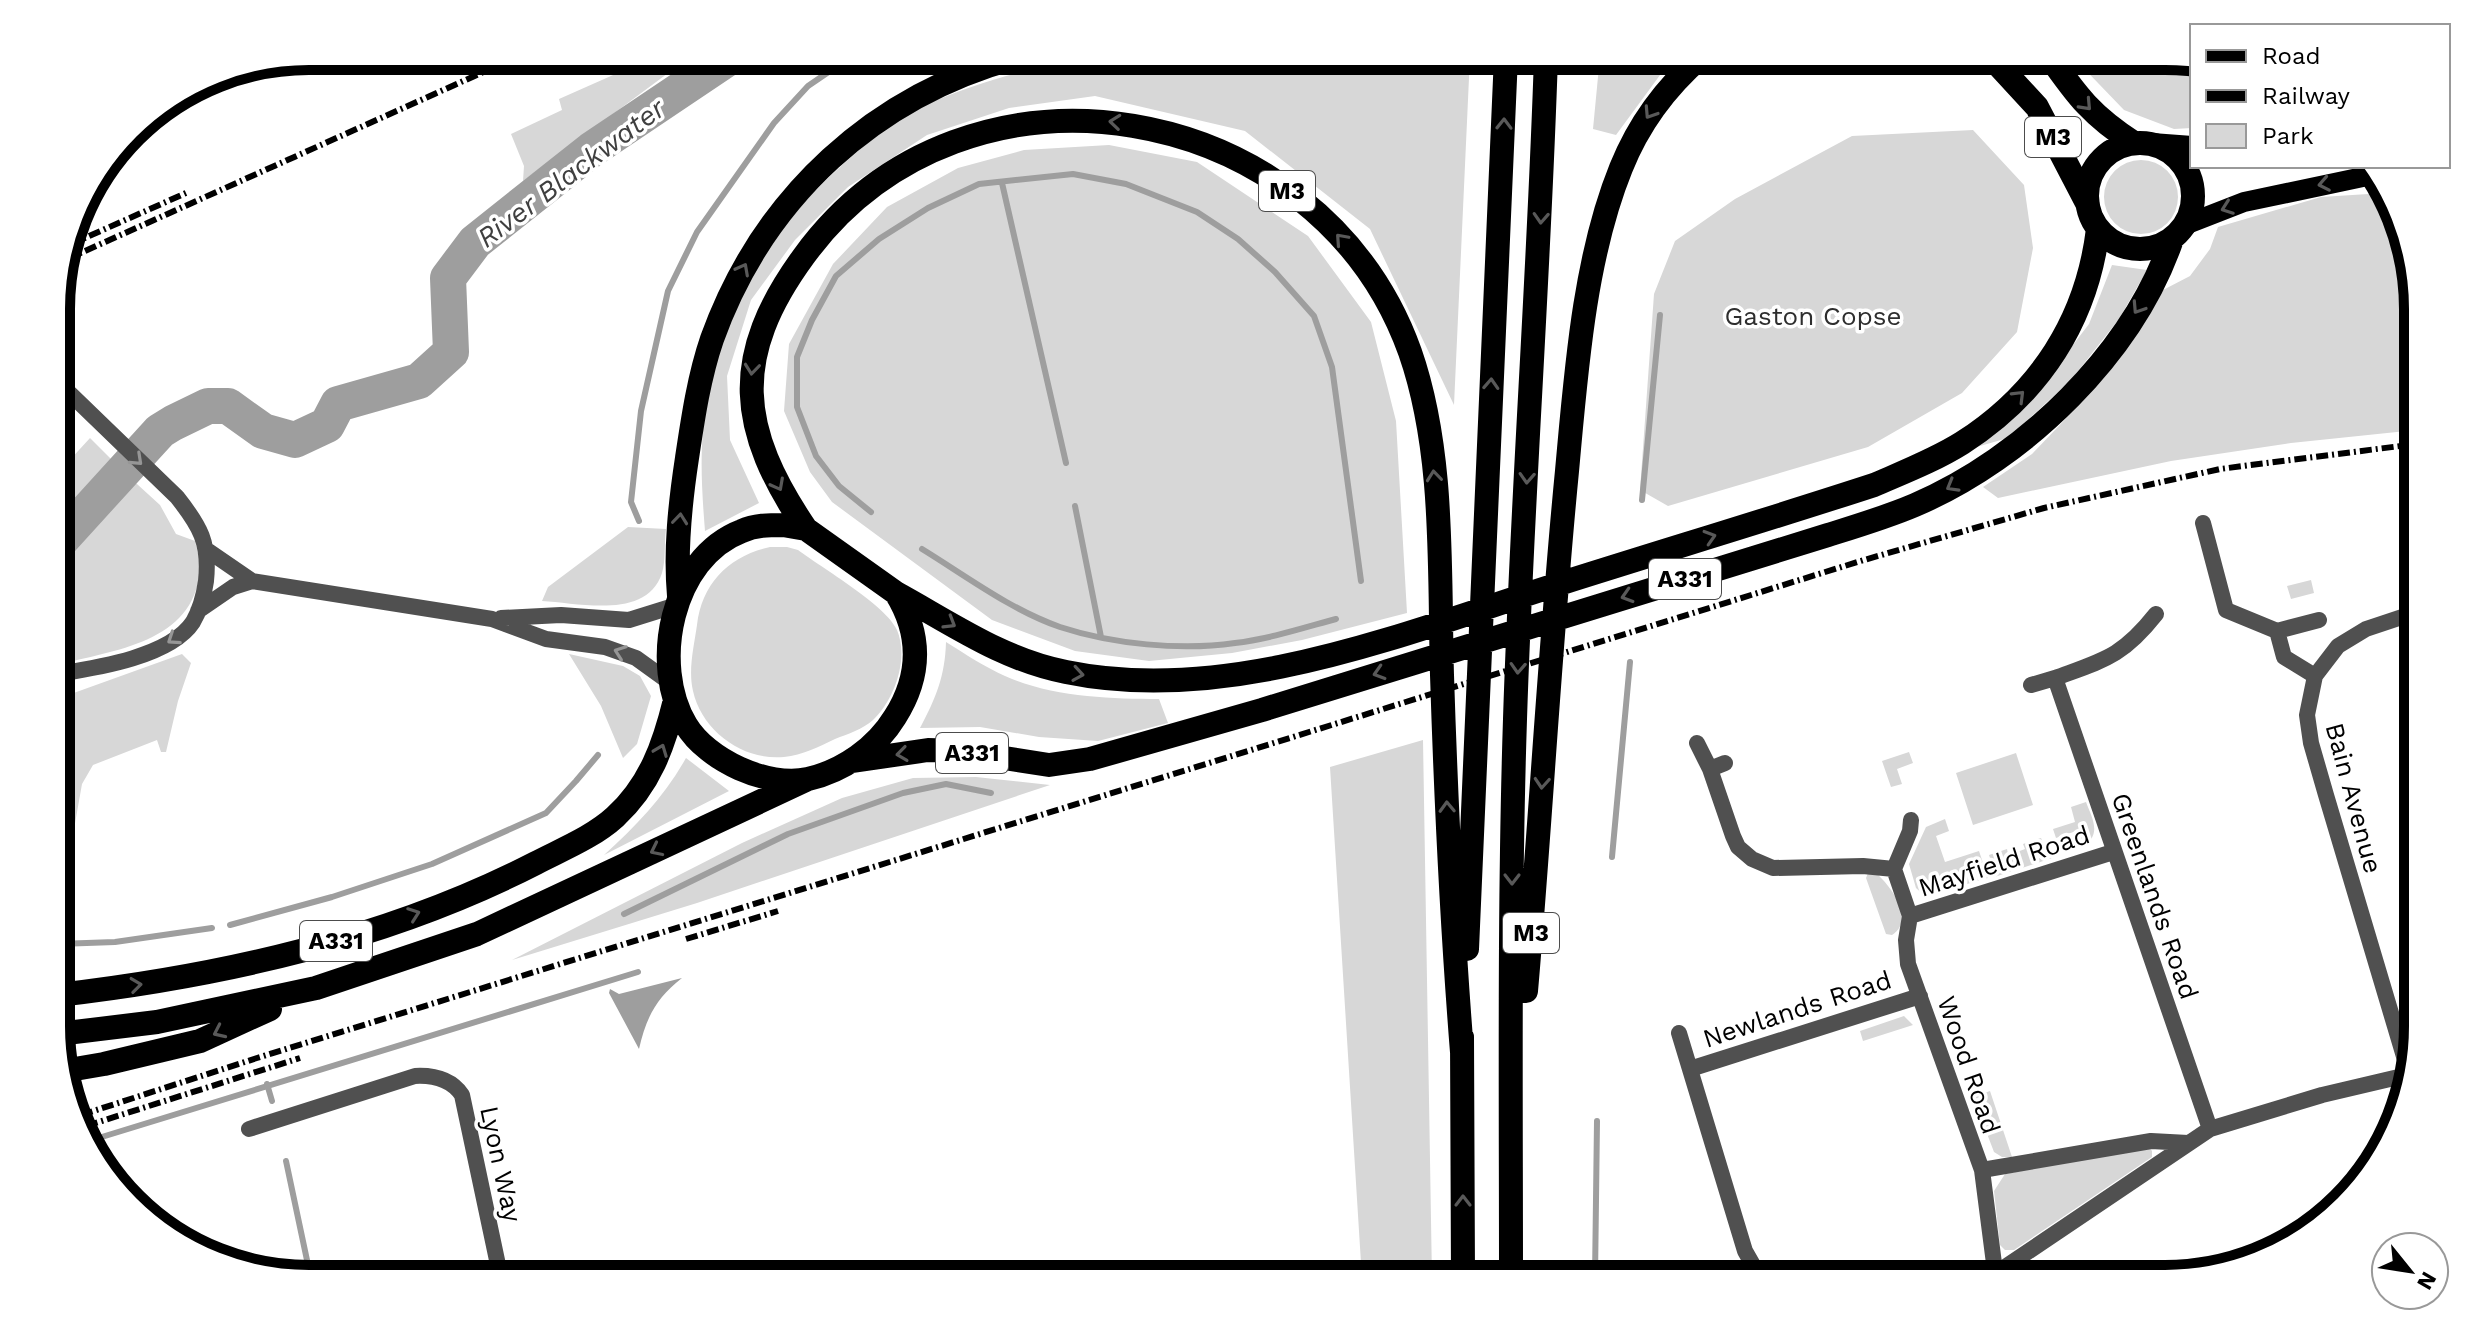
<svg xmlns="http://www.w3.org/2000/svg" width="2474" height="1335" viewBox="0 0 2474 1335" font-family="'Work Sans',sans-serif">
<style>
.green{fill:#d7d7d7}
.water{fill:#9e9e9e}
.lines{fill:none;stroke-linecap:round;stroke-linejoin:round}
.stream{stroke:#9e9e9e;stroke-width:6}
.river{stroke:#9e9e9e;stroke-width:36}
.street{stroke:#505050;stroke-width:16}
.primary{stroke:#000;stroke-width:20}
.highway{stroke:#000;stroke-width:24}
.rail{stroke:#000;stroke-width:6;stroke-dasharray:12 4 2 4;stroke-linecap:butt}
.oneway{stroke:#595959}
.oneway2{stroke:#969696}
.labels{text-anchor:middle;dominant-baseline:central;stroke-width:7;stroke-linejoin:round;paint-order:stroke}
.shield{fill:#fff;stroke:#4c4c4c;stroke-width:2}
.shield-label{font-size:24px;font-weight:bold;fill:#000}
.park-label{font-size:26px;fill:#2e2e2e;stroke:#fff}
.street-label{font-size:26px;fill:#000;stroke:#fff}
.water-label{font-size:28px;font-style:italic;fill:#3f3f3f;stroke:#fff}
.rim{fill:none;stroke:#000;stroke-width:10}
</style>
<rect width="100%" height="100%" fill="#fff"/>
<path class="green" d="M656 56H691L523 181 524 166 511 134 562 110 559 99Z
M1087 56H1470L1454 405 1370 229 1245 131 1095 96 1009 108 927 135 848 187 795 240 751 300 727 376 730 440 759 503 705 531C701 481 699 442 708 392 717 347 747 281 772 242 799 201 875 130 919 108 972 83 1030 69 1087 56Z
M1600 56H1674L1616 135 1593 129Z
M2072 56H2165L2192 62V128L2174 129 2124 110Z
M1973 130 2024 185 2033 248 2017 332 1962 393 1868 447 1668 506 1640 490 1654 294 1675 241 1735 199 1852 136Z
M1109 145 1197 162 1308 236 1371 322 1396 421 1407 613 1302 640 1232 653 1149 661 1075 651 992 620 832 502 810 472 784 411 789 344 833 264 887 207 958 168 1024 150Z
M2104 197a37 37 0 1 1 74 0a37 37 0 1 1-74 0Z
M2384 193 2416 276V430L2291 443 2171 461 1998 498 1983 487 2032 454 2076 408 2163 290 2190 276 2210 249 2218 227 2321 197Z
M2112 265 2147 270 2119 319 2071 380 2008 438 1973 448 2040 388 2089 324Z
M90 438 121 469 57 540V474Z
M126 474 160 505 176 534 195 541C197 550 201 561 200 571 193 643 114 650 57 665V549L87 520Z
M628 527 666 529C664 543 666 560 662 573 647 620 579 603 542 601L548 587Z
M770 547H787L798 550C822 568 886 605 897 630 909 658 895 699 873 720 863 729 848 734 835 739 818 747 803 755 784 757 743 761 702 731 693 691 688 670 694 646 697 625 702 583 729 556 770 547Z
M2311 580 2314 593 2291 599 2287 586Z
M946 642C965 654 985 667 1005 676 1051 697 1110 699 1159 699L1168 723 1098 741 1039 737 980 727 920 728C936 698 945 676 946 642Z
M182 654 191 663 178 701 166 752H161L157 740 93 765 82 784 58 919 57 699Z
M569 654 623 666 640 676 651 696 637 744 623 758 601 706Z
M1423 740 1432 1279H1362L1330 767Z
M1909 752 1913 763 1897 769 1902 784 1891 787 1882 761Z
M2016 753 2033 805 1973 825 1956 773Z
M686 758 729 791 604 855C637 825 664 797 686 758Z
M976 777 1050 785 697 903 512 960 742 843 842 798 913 778Z
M2086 802C2092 818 2102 834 2084 846L2079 830 2056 838 2053 829 2075 822 2071 807Z
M1945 819 1949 831 1936 836 1945 862 1979 851 1988 878 1925 896 1916 888 1909 864 1926 827Z
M2041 838 2043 843 2047 842 2052 858 2022 868 2017 852 2025 849 2023 844Z
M2007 849 2008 854 2012 853 2017 869 1992 878 1987 862 1991 861 1989 855Z
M1868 873H1876C1891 886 1916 920 1892 935L1886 934 1866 878Z
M1904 1016 1913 1025 1863 1041 1860 1031Z
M1990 1091 2012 1157H2002L1994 1152 1973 1097Z
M2149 1147 2152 1151V1157L2014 1250H2005L2000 1245 1994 1191 2005 1174Z"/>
<path class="water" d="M682 978C656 998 646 1018 639 1049L609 993 610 989 619 994Z"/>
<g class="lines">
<path class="stream" d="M1002 183 1066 463
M1642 500 1660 315
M1075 506 1101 637
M871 512 839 486 816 456 797 407V357L812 320 836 276 879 239 928 208 979 184 1073 174 1126 184 1197 212 1238 239 1275 272 1314 316 1332 367 1361 581
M639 521 631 502 641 411 668 291 697 232 774 123 808 86 852 56
M922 549C966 576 1011 610 1060 627 1112 644 1181 651 1235 643 1269 639 1303 628 1336 619
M1612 857 1630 662
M624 914 788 834 903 793 946 784 991 793
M230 925 332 897 432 864 546 813 576 781 598 755
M58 944 115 942 212 928
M267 1084 272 1101
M92 1140 638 972
M286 1161 311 1279
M1595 1279 1597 1121"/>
<path class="river" d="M57 544 160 431 173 423 208 406H228L263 431 295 440 327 425 338 404 419 381 451 352 448 278 475 242 591 150 731 56"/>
<path class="street" d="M57 381 177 497C200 526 210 543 206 581 204 595 200 610 193 622 170 657 95 668 57 674
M2203 523 2226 610 2277 631 2284 657 2315 676
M207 550 252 581 492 619 546 639 605 647 636 658 672 684
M198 611 233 587 252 581
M2156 614C2122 657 2104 660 2055 678L2210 1129
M501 618 561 615 629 620 677 605
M2277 631 2319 620
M2031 685 2055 678
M1697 743 1710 769
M1725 763 1710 769 1733 836 1738 847 1752 859 1773 868 1863 866 1894 869 1910 916 1906 940 1908 964 1982 1170 1996 1279
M1894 869 1910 831 1911 820
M1910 916 2113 852
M1679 1033 1745 1251 1761 1279
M1690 1069 1920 996
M2408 1070 2326 795 2311 743 2307 715 2315 676 2338 646 2366 629 2417 612
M249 1129 415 1076C434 1075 451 1079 462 1095L501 1279
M1982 1170 2151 1141 2188 1143
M1989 1278 2210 1129 2322 1095 2407 1075"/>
<path class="primary" d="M2152 143 2192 146
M2185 225 2244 202 2377 174"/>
<path class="highway" d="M1990 56 2037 107 2088 205
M2049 56C2077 96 2092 116 2134 143
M2087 196a53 53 0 1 1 106 0a53 53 0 1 1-106 0Z
M783 525 806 529 896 593C922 635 921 676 895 717 876 748 843 771 808 779 767 788 707 760 686 725 650 665 671 558 742 531 755 525 769 525 783 525Z
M806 529C738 429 730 357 804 256 965 35 1319 98 1410 352 1445 452 1439 570 1442 675 1446 801 1452 926 1462 1052
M896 593C951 623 1003 660 1066 672 1230 706 1407 632 1562 583 1666 550 1770 519 1874 485 1904 472 1935 460 1962 443 2040 393 2087 320 2098 229
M679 596C675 550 680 504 687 458 693 418 699 377 712 339 763 197 875 94 1021 56
M853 761 928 750 959 751 1049 765 1090 759 1262 710 1828 535C1857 526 1887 517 1915 505 2025 458 2133 353 2172 239
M1467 949 1506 56
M1526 991C1541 817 1550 644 1567 471 1576 373 1584 259 1621 168 1639 123 1666 87 1702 56
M58 995C222 976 388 939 536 863 563 849 593 837 615 817 650 785 664 745 675 700
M58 1034 157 1022 316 988 477 934 806 780
M1462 1037 1463 1279
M63 1071 104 1064 200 1041 270 1009
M1511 1279C1511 1092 1509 906 1515 719 1522 498 1539 277 1546 56"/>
<path class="rail" d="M69 245 186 193
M65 260 519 56
M686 939 778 911
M81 1115 257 1058 1864 560 2044 508 2220 469 2416 444
M86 1126 300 1058"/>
</g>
<defs><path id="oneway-chevron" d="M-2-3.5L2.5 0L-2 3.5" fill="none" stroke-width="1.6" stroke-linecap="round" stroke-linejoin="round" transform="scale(2)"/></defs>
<g class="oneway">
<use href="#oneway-chevron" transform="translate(2086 105) rotate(47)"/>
<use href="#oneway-chevron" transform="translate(1650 113) rotate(123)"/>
<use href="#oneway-chevron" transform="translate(1115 122) rotate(-174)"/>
<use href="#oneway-chevron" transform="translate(1504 124) rotate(-89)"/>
<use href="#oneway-chevron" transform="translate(2324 184) rotate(169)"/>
<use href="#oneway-chevron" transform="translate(2227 208) rotate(160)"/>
<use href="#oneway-chevron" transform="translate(1541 218) rotate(93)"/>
<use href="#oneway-chevron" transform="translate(1341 239) rotate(-132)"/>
<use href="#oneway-chevron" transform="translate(743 269) rotate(-62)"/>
<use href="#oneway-chevron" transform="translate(2138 308) rotate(123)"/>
<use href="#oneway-chevron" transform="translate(752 369) rotate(96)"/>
<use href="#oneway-chevron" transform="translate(1491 384) rotate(-87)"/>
<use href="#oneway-chevron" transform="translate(2019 396) rotate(-45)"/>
<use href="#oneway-chevron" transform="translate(1434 476) rotate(-96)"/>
<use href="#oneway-chevron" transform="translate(1527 478) rotate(93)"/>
<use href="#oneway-chevron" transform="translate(778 485) rotate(62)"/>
<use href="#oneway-chevron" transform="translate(1952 486) rotate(150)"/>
<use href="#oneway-chevron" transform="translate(680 519) rotate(-84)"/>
<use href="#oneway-chevron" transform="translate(1710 537) rotate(-17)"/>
<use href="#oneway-chevron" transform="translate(1627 596) rotate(163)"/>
<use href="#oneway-chevron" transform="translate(950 623) rotate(31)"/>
<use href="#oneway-chevron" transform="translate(1518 668) rotate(93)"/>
<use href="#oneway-chevron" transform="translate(1379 673) rotate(163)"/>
<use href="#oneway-chevron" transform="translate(1078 674) rotate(9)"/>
<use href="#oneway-chevron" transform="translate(661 750) rotate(-69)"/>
<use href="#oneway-chevron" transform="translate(902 754) rotate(172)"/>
<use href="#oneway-chevron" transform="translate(1542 783) rotate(94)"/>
<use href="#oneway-chevron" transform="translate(1447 807) rotate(-92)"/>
<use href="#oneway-chevron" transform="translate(656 850) rotate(154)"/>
<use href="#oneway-chevron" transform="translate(1512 879) rotate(90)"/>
<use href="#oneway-chevron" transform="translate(414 914) rotate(-20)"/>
<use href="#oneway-chevron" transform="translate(136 985) rotate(-7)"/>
<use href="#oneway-chevron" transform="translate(219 1032) rotate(155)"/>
<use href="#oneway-chevron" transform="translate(1463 1201) rotate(-90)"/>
</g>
<g class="oneway2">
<use href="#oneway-chevron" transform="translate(137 460) rotate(43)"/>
<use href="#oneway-chevron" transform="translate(173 639) rotate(146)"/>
<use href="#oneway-chevron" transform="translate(620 652) rotate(-160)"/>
</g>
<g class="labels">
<g class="shield">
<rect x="2025" y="117" width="56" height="40" rx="6"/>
<rect x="1259" y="171" width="56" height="40" rx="6"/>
<rect x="1649" y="559" width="72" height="40" rx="6"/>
<rect x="936" y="733" width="72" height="40" rx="6"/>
<rect x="1503" y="913" width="56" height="40" rx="6"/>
<rect x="300" y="921" width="72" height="40" rx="6"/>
</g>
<g class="shield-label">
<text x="2053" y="137">M3</text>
<text x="1287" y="191">M3</text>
<text x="1685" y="579">A331</text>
<text x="972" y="753">A331</text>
<text x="1531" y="933">M3</text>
<text x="336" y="941">A331</text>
</g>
<g class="park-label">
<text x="1813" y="316">Gaston Copse</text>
</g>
<g class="street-label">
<text transform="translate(2354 798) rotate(75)">Bain Avenue</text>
<text transform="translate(2004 861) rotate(-18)">Mayfield Road</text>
<text transform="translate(2155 896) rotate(71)">Greenlands Road</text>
<text transform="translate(1797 1009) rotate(-18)">Newlands Road</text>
<text transform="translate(1969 1065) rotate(71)">Wood Road</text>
<text transform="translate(501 1164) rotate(78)">Lyon Way</text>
</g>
<g class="water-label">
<text transform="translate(571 173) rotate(-37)">River Blackwater</text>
</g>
</g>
<path d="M0 0H2474V1335H0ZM309 70H2165A239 239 0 0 1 2404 309V1026A239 239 0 0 1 2165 1265H309A239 239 0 0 1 70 1026V309A239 239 0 0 1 309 70Z" fill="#fff" fill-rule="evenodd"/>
<path class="rim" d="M309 70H2165A239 239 0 0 1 2404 309V1026A239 239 0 0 1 2165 1265H309A239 239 0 0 1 70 1026V309A239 239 0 0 1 309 70Z"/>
<rect x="2190" y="24" width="260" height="144" fill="#ffffff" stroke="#999999" stroke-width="2"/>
<rect x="2206" y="50" width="40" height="12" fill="#000000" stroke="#999999" stroke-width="2"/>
<text x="2262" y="64" font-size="24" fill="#000000">Road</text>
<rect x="2206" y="90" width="40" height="12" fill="#000000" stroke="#999999" stroke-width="2"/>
<text x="2262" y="104" font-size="24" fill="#000000">Railway</text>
<rect x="2206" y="124" width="40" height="24" fill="#d7d7d7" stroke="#999999" stroke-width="2"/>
<text x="2262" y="144" font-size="24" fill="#000000">Park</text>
<g transform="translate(2410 1271) rotate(120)"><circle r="38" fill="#ffffff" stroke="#999999" stroke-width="2"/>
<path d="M0-6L14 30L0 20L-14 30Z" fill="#000000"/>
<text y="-12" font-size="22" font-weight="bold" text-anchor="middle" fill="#000000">N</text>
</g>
</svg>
